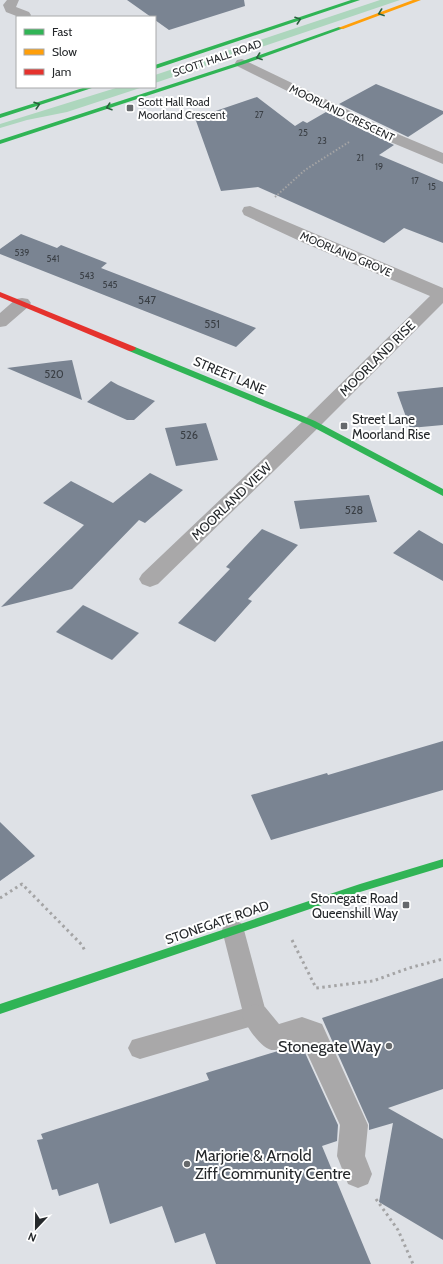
<svg xmlns="http://www.w3.org/2000/svg" width="443" height="1264" viewBox="0 0 443 1264" font-family="Cabin,sans-serif">
<style>
.green{fill:#add6bd}
.building{fill:#7a8492}
.lines{fill:none;stroke-linecap:round;stroke-linejoin:round}
.path-far1{stroke:#a4a4a5;stroke-width:2;stroke-dasharray:1.5 2;stroke-linecap:butt}
.path{stroke:#a4a4a5;stroke-width:3;stroke-dasharray:2.5 3.5;stroke-linecap:butt}
.lane{fill:#a9a8a9;fill-rule:evenodd}
.street{fill:#a9a8a9;fill-rule:evenodd}
.fast{fill:#30b455;fill-rule:evenodd}
.slow{fill:#ff9f0a;fill-rule:evenodd}
.jam{fill:#e5322d;fill-rule:evenodd}
.oneway{stroke:#29603c}
.poi-dot{fill:#66696c;stroke:#fff;stroke-width:1.5}
.labels{text-anchor:middle;dominant-baseline:central;stroke-width:4;stroke-linejoin:round;paint-order:stroke}
.far-number-label{font-size:9px;fill:#3a3f45}
.far-street-label{font-size:11px;fill:#25282b;stroke:#fff}
.far-poi-label{font-size:11px;fill:#25282b;stroke:#fff;text-anchor:start}
.number-label{font-size:11px;fill:#3a3f45}
.street-label{font-size:13px;fill:#25282b;stroke:#fff}
.poi-label{font-size:13px;fill:#25282b;stroke:#fff;text-anchor:start}
.near-poi-label{font-size:16px;fill:#25282b;stroke:#fff;text-anchor:end}
</style>
<rect width="100%" height="100%" fill="#dee1e6"/>
<path class="green" d="M380 0H400L155 83V75Z
M119 87H143L67 112 27 120 0 128V124Z"/>
<path class="building" d="M127 0H244L245 6 169 30 155 20V17H151Z
M376 84 443 111V114L408 137 339 104Z
M257 97 295 126 303 121 307 123 326 112 394 145 379 155 443 182V243L404 228 384 243 258 187 221 191 195 118Z
M21 234 57 248 61 245 107 263 101 268 256 328 236 347 0 254V249Z
M72 360 82 400 7 368 54 362Z
M111 381 118 385 155 401 134 420H127L87 402Z
M443 387V425L410 428 397 392Z
M206 423 218 460 176 466 165 428Z
M150 473 183 490 145 523 139 520 72 589 1 607 84 525 43 503 71 481 113 503Z
M369 495 377 522 300 529 294 501Z
M262 529 298 545 248 599 252 601 215 642 178 623 230 569 226 567Z
M419 530 443 544V581L393 553Z
M83 605 139 633 112 660 56 632Z
M443 741V790L271 840 251 795 327 773 328 775Z
M0 822 35 856 0 881Z
M443 978V1089L388 1108 443 1139V1240L379 1202 393 1123 369 1130V1124L322 1018Z
M301 1044 338 1125 337 1141 322 1146 371 1264H216L205 1233 175 1243 162 1206 110 1224 98 1183 59 1196 57 1189 52 1190 37 1140 43 1139 41 1134 209 1080 206 1073Z"/>
<g class="lines">
<path class="path-far1" d="M275 197 305 170 349 142"/>
<path class="path" d="M0 898 22 884 82 945 85 951
M292 940 316 988 373 981 409 968 443 959
M376 1199 398 1230 413 1264"/>
<path class="lane" d="M7 0H19L16 7 29 12 31 15 30 17H19L6 12 3 5Z
M233 920 241 923 244 930 267 1016 263 1023 140 1059 132 1056 128 1048 132 1040 242 1009 222 930 225 923Z"/>
<path class="street" d="M242 59 400 135 443 153V164L388 141 237 66 235 63 237 60Z
M250 206 443 288V303L319 427 158 584 150 587 142 584 139 579 142 574 305 419 430 296 304 243 244 215 242 211 244 207Z
M22 298 28 299 31 303 28 307 6 326 0 327V313L16 299Z
M255 1004 265 1007 279 1024 302 1017 322 1024 368 1125 365 1156 372 1174 368 1184 358 1188 348 1184 337 1156 340 1125 302 1042C293 1043 285 1049 275 1050 263 1052 246 1026 242 1016L245 1007Z"/>
<path class="fast" d="M351 0H360L155 69V65Z
M339 27 344 28 244 64 0 144V140L240 62Z
M86 87H95L0 118V114Z
M129 347H135L315 421 443 489V496L309 425 129 351Z
M443 859V867L360 892 0 1014V1004L360 884Z"/>
<path class="slow" d="M413 0H421L343 29 338 28Z"/>
<path class="jam" d="M0 292 135 347 136 349 132 351H129L0 297Z"/>
</g>
<defs><path id="oneway-chevron" d="M-2-3.5L2.5 0L-2 3.5" fill="none" stroke-width="1.6" stroke-linecap="round" stroke-linejoin="round"/></defs>
<g class="oneway">
<use href="#oneway-chevron" transform="translate(381 13) rotate(160)"/>
<use href="#oneway-chevron" transform="translate(298 20) rotate(-19)"/>
<use href="#oneway-chevron" transform="translate(259 57) rotate(160)"/>
<use href="#oneway-chevron" transform="translate(37 105) rotate(-18)"/>
<use href="#oneway-chevron" transform="translate(109 107) rotate(162)"/>
</g>
<g class="poi-dot">
<rect x="126" y="104" width="8" height="8" rx="2"/>
<rect x="340" y="422" width="8" height="8" rx="2"/>
<rect x="402" y="901" width="8" height="8" rx="2"/>
<circle cx="389" cy="1046" r="4"/>
<circle cx="187" cy="1164" r="4"/>
</g>
<g class="labels">
<g class="far-number-label">
<text x="259" y="114">27</text>
<text x="303" y="132">25</text>
<text x="322" y="140">23</text>
<text x="360" y="157">21</text>
<text x="379" y="166">19</text>
<text x="415" y="180">17</text>
<text x="432" y="186">15</text>
<text x="22" y="252">539</text>
<text x="53" y="258">541</text>
<text x="87" y="275">543</text>
<text x="110" y="284">545</text>
</g>
<g class="far-street-label">
<text transform="translate(217 58) rotate(-19)">SCOTT HALL ROAD</text>
<text transform="translate(342 113) rotate(26)">MOORLAND CRESCENT</text>
<text transform="translate(346 254) rotate(23)">MOORLAND GROVE</text>
</g>
<g class="far-poi-label">
<text x="138" y="102">Scott Hall Road<tspan x="138" dy="13">Moorland Crescent</tspan></text>
</g>
<g class="number-label">
<text x="147" y="300">547</text>
<text x="212" y="324">551</text>
<text x="54" y="374">520</text>
<text x="189" y="435">526</text>
<text x="354" y="510">528</text>
</g>
<g class="street-label">
<text transform="translate(377 358) rotate(-45)">MOORLAND RISE</text>
<text transform="translate(230 375) rotate(23)">STREET LANE</text>
<text transform="translate(231 501) rotate(-44)">MOORLAND VIEW</text>
<text transform="translate(217 922) rotate(-19)">STONEGATE ROAD</text>
</g>
<g class="poi-label">
<text x="352" y="419">Street Lane<tspan x="352" dy="15">Moorland Rise</tspan></text>
<text x="398" y="898" text-anchor="end">Stonegate Road<tspan x="398" dy="15">Queenshill Way</tspan></text>
</g>
<g class="near-poi-label">
<text x="381" y="1046">Stonegate Way</text>
<text x="195" y="1155" text-anchor="start">Marjorie &amp; Arnold<tspan x="195" dy="18">Ziff Community Centre</tspan></text>
</g>
</g>
<rect x="16" y="16" width="140" height="72" fill="#ffffff" stroke="#a8a9aa"/>
<rect x="24" y="29" width="20" height="6" fill="#30b455" stroke="#a8a9aa"/>
<text x="52" y="36" font-size="12" fill="#25282b">Fast</text>
<rect x="24" y="49" width="20" height="6" fill="#ff9f0a" stroke="#a8a9aa"/>
<text x="52" y="56" font-size="12" fill="#25282b">Slow</text>
<rect x="24" y="69" width="20" height="6" fill="#e5322d" stroke="#a8a9aa"/>
<text x="52" y="76" font-size="12" fill="#25282b">Jam</text>
<g transform="translate(36 1228) rotate(202)" stroke="#ffffff" stroke-width="3" paint-order="stroke">
<path d="M0-3L7 15L0 10L-7 15Z" fill="#25282b"/>
<text y="-6" font-size="11" font-weight="bold" text-anchor="middle" fill="#25282b">N</text>
</g>
</svg>
